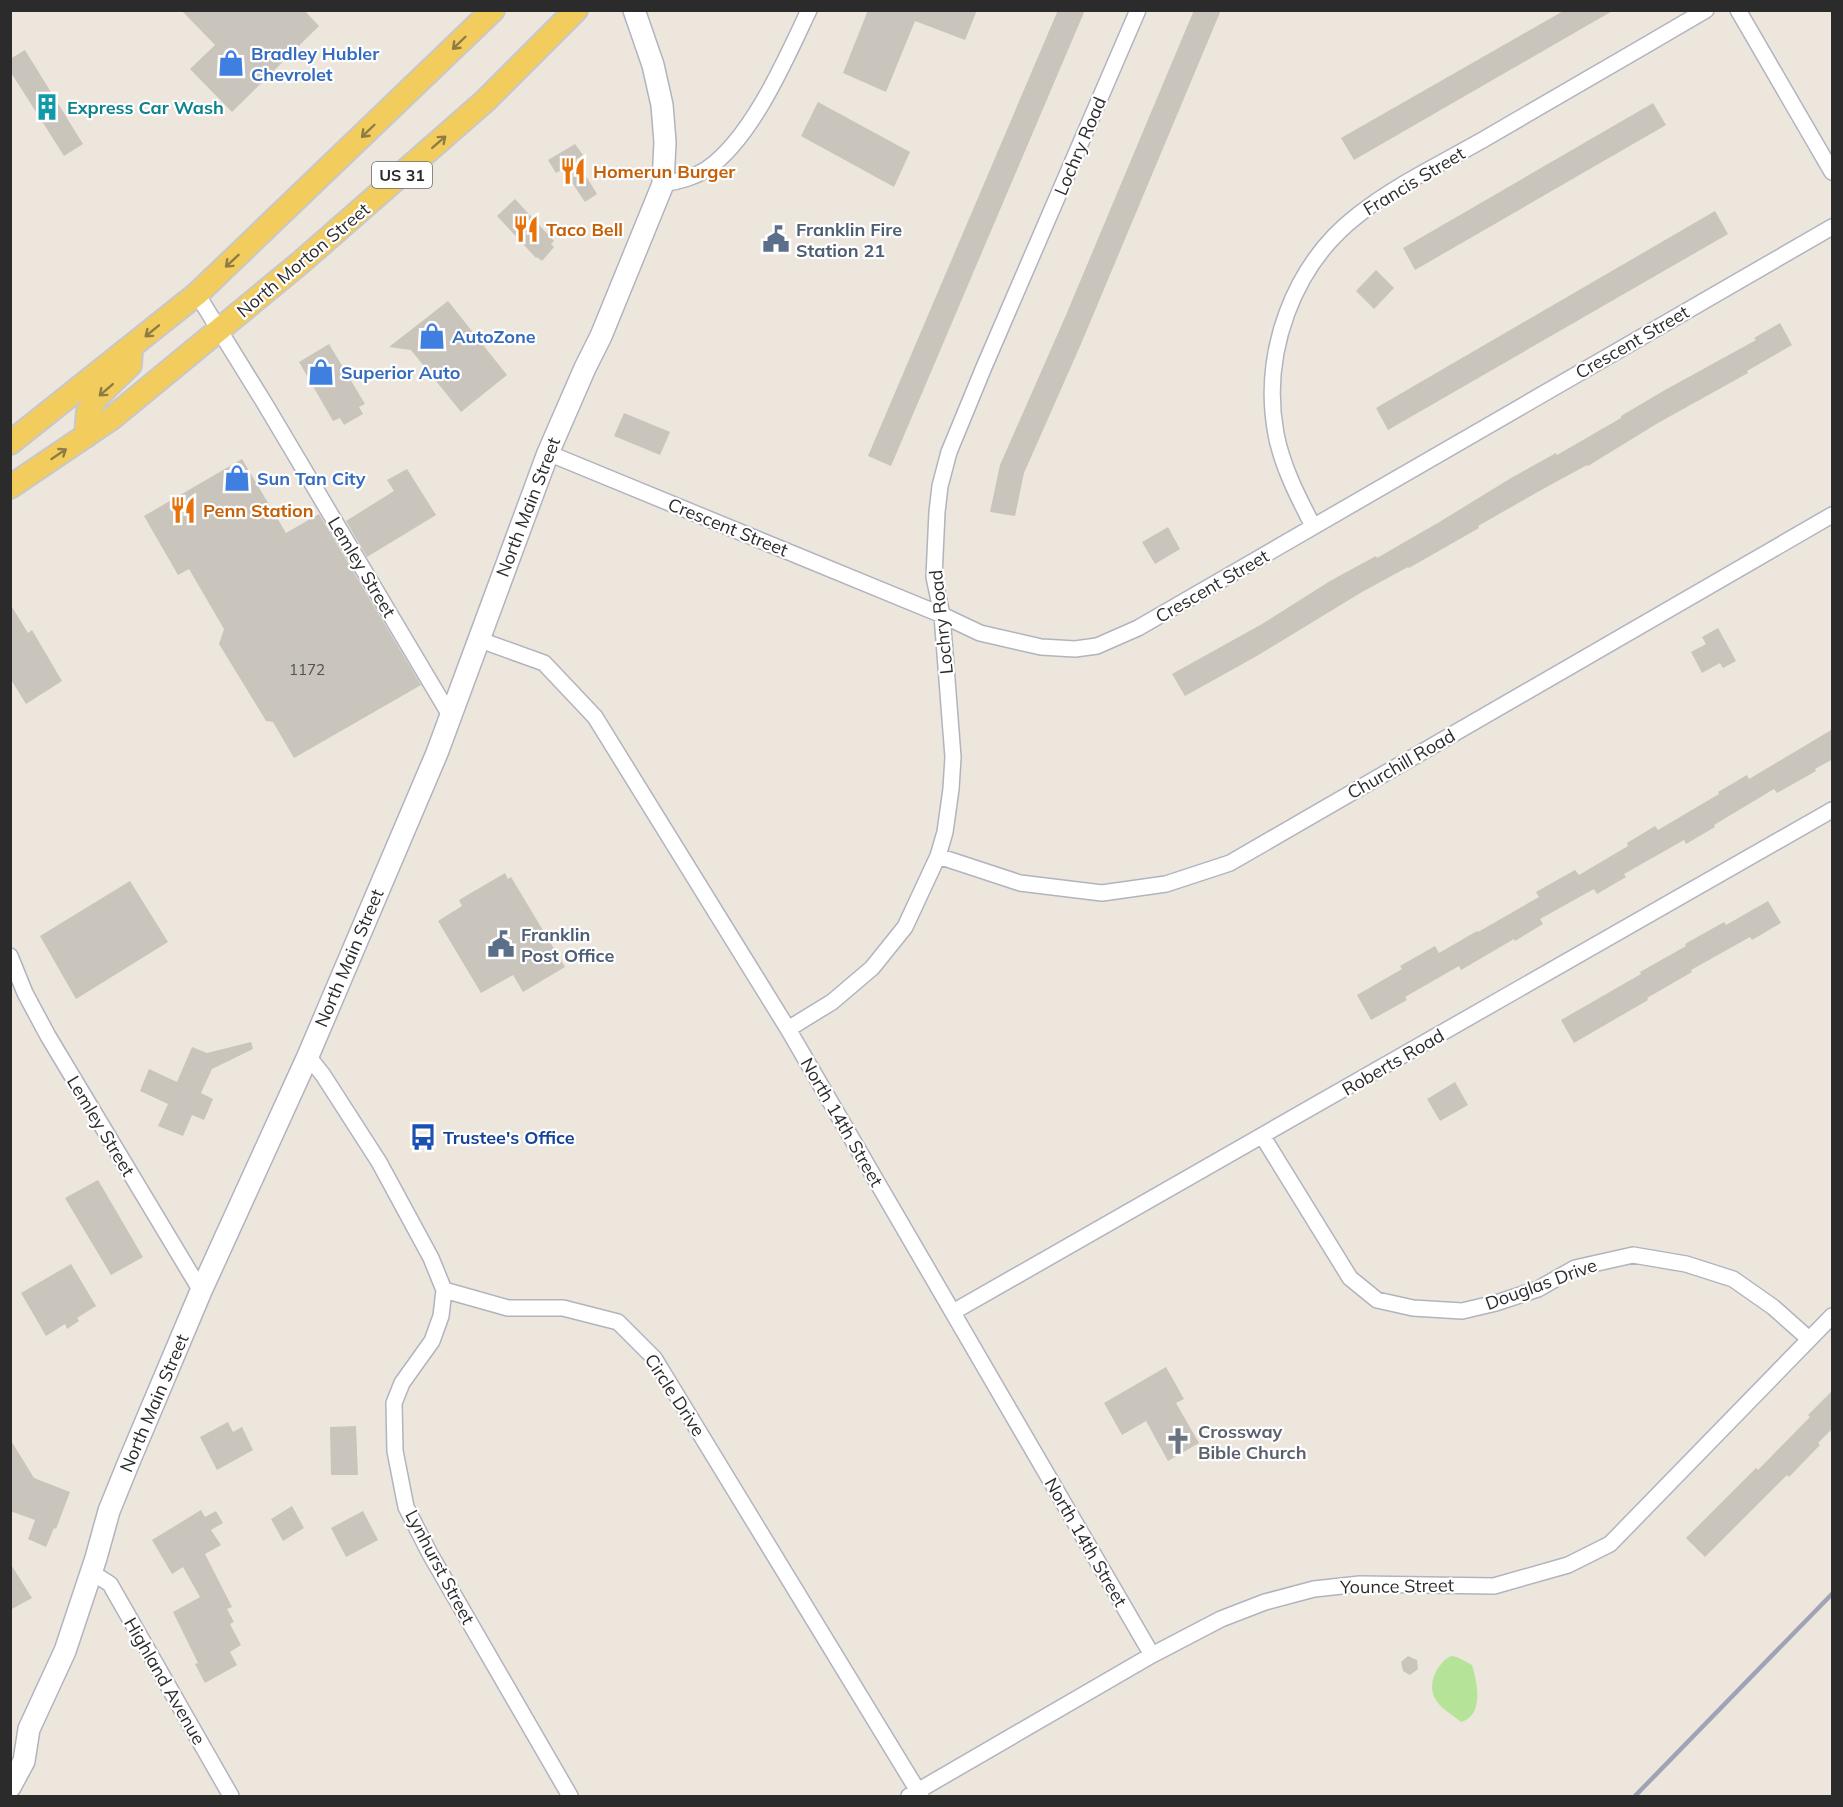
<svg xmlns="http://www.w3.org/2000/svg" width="1843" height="1807" viewBox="0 0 1843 1807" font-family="Mulish,sans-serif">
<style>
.green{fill:#b5e499}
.building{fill:#c9c4bc}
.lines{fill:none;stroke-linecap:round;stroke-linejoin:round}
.street-casing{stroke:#b1b4bf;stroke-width:18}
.secondary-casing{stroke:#b1b4bf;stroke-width:24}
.primary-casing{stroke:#c8c8c8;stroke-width:26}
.street{stroke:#fff;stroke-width:15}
.secondary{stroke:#fff;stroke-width:21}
.primary{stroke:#f2cc5d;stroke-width:22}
.rail{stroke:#a0a3b6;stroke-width:4.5}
.oneway{stroke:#8e7c44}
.labels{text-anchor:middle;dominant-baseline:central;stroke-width:4.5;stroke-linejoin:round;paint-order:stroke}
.number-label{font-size:15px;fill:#52514f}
.shield{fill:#fff;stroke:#6b6b6b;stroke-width:1.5}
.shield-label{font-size:16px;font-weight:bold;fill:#2b2b2b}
.shop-label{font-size:18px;font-weight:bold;fill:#366cbe;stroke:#fff;text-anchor:start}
.culture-label{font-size:18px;font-weight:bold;fill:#0d838f;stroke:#fff;text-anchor:start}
.street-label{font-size:18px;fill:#2b2b2b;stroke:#fff}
.food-label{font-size:18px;font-weight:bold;fill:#c56008;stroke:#fff;text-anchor:start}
.service-label{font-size:18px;font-weight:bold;fill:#4e5e75;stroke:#fff;text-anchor:start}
.transit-label{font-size:18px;font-weight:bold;fill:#164399;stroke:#fff;text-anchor:start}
.worship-label{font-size:18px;font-weight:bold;fill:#5b616d;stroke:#fff;text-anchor:start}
</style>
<rect width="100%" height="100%" fill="#ede6dd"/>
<path class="green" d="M1451 1656 1457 1657 1472 1665C1477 1682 1485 1715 1461 1722 1453 1715 1441 1709 1436 1700 1426 1685 1437 1663 1451 1656Z"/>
<path class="building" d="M181 10H304L319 26 232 112 190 69 215 45Z
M868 10H977L965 40 915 21 886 92 843 73Z
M1058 10H1085L891 466 868 456Z
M1194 10H1221L1081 344 1024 473 1015 516 990 512 1000 465 1066 315Z
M1565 10H1614L1354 160 1341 138Z
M25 50 83 144 64 156 10 71V59Z
M818 102 910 152 894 187 801 136Z
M1653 103 1666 125 1415 270 1403 248Z
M575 144 583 155 576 160 597 194 585 202 563 169 556 173 548 160Z
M515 199 554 241 551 244 554 247 542 261 537 257 536 258 497 216Z
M1715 211 1728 234 1388 430 1376 408Z
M1376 270 1394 288 1374 309 1356 291Z
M448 301 507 375 461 412 411 350 389 347Z
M1780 323 1792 345 1747 371 1748 373 1658 423 1588 466 1587 465 1543 489 1478 526 1479 528 1409 568 1408 567 1362 592 1255 657 1185 696 1172 674 1262 624 1330 581 1376 556 1377 558 1441 521 1511 478 1556 453 1557 455 1621 418V416L1665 390 1756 340 1754 338Z
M329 344 365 404 359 407 363 414 344 425 340 418 333 421 299 362Z
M624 413 670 432 660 455 614 436Z
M242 459 286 533 319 514 421 685 294 758 273 722 266 721 219 644 224 629 189 569 178 575 144 516Z
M407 469 436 515 367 557 346 521 394 491 387 480Z
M1168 527 1180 549 1155 564 1142 542Z
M10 604 28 633 32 630 62 681 26 704 10 678Z
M1718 628 1736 661 1723 668 1720 663 1702 673 1691 652 1706 644 1702 637Z
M1833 729V759L1815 769 1816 771 1777 793 1774 789 1714 825 1715 827 1686 844 1684 840 1624 874 1626 877 1597 894 1594 889 1540 919 1543 924 1515 941 1514 939 1461 970 1459 966 1405 997 1407 1000 1371 1020 1357 995 1402 969 1400 966 1435 946 1439 953 1477 931 1478 932 1539 897 1536 892 1575 870 1579 875 1628 846 1627 843 1655 826 1658 830 1719 794 1718 792 1747 775 1749 779Z
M505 873 508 879 511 877 565 967 523 992 513 975 481 993 438 921 462 906 459 900Z
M130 881 168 942 76 999 40 936Z
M1768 901 1781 923 1752 940 1750 937 1691 970 1692 972 1647 998 1648 1000 1574 1043 1561 1020 1641 974 1640 972 1686 946 1685 944 1724 922 1726 925Z
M251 1042 253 1049 212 1069 201 1093 213 1099 204 1120 192 1115 183 1136 158 1126 168 1104 140 1091 149 1069 177 1082 192 1047 207 1053Z
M1455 1082 1468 1105 1440 1121 1427 1099Z
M98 1180 143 1257 111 1275 65 1198Z
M71 1264 96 1306 77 1318 79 1321 67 1329 65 1324 46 1336 21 1293Z
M1166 1367 1184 1399 1176 1403 1199 1443 1168 1461 1146 1421 1122 1435 1104 1403Z
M1833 1390V1428L1818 1443 1820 1445 1789 1477 1787 1475 1705 1557 1686 1538 1756 1468 1758 1470 1810 1417 1808 1415Z
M228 1422 233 1432 242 1427 253 1450 217 1470 200 1437Z
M356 1426 358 1475H331L330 1427Z
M10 1439 34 1478 70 1492 56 1529 54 1528 46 1547 28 1539 35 1520 10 1511Z
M292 1506 304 1528 283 1541 271 1519Z
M201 1510 205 1517 216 1511 223 1523 211 1530 221 1545 205 1554 232 1607 227 1609 234 1622 230 1624 241 1645 230 1652 237 1665 205 1683 195 1664 198 1663 173 1612 200 1597 183 1567 172 1574 152 1540Z
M363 1511 378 1540 346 1557 331 1528Z
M10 1563 32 1598 10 1610Z
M1408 1656 1417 1660 1418 1669 1410 1675 1403 1671 1401 1662Z"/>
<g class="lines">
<defs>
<path id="street" d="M1738 10 1832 172
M663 184C679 181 693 178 707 169 752 138 786 59 809 10
M197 294 265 404 451 717
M548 453 942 615 980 633 1041 647 1075 649 1097 646 1138 628 1832 227
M1313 526C1298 497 1282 466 1276 434 1261 353 1293 265 1358 215 1397 184 1443 163 1486 138 1560 95 1633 53 1706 10
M480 640 544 663 595 717 788 1029 1152 1655
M938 856 1020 883 1102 893 1166 884 1230 863 1832 515
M10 956 25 993 48 1036 201 1291
M788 1029 832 1002 872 968 905 927 938 856 945 832 951 789 953 757 942 615 934 577 937 512 940 486 949 452 984 367 1138 10
M308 1056 323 1075 379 1162 431 1258 444 1290 441 1316 432 1341 402 1383 394 1403 395 1451 406 1507 430 1554 570 1796
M1263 1137 1350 1278 1377 1300 1413 1308 1462 1311 1496 1303 1538 1289 1575 1268 1633 1255 1686 1264 1733 1279 1773 1307 1809 1339
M444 1290 508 1308H563L618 1322 654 1358 921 1796
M953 1312 1832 810
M91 1572 110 1584 231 1796
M909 1796 1152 1655 1221 1619 1265 1602 1314 1589 1360 1584 1494 1586 1568 1565 1610 1544 1832 1316"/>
<path id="secondary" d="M10 1787 24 1761 29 1729 65 1651 96 1558 109 1511 128 1464 201 1291 308 1056 437 753 548 453 585 368 601 336 663 184 665 142 662 105 653 65 634 10"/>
<path id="primary" d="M86 436 88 411 98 396 130 365 131 349
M10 443 197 294 493 10
M10 487 112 418 300 263 485 101 576 10"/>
</defs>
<use href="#street" class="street-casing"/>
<use href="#secondary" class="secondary-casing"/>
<use href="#primary" class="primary-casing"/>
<use href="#street" class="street"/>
<use href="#secondary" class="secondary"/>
<use href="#primary" class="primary"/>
<path class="rail" d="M1635 1796 1832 1594"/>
</g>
<defs><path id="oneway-shaft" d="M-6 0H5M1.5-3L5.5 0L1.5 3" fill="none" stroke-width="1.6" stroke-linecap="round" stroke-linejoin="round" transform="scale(1.5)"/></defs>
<g class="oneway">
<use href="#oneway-shaft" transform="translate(459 43) rotate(136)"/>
<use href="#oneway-shaft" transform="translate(368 131) rotate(136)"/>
<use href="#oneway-shaft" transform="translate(439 142) rotate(-41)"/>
<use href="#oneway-shaft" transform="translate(232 261) rotate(137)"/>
<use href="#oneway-shaft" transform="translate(152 331) rotate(141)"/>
<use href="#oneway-shaft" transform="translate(106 390) rotate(139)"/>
<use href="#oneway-shaft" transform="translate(59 454) rotate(-34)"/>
</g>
<defs>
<symbol id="shop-bare" viewBox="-9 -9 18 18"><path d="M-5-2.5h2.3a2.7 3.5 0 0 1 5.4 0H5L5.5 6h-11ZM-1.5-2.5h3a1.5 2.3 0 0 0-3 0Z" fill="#3f7fe0" stroke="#fff" stroke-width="2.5" paint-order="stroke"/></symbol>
<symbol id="building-bare" viewBox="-9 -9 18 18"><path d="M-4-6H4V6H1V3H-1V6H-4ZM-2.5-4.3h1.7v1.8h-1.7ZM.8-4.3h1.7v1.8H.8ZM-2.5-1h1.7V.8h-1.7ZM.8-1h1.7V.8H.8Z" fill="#0f9aa8" stroke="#fff" stroke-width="2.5" paint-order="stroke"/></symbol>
<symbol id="restaurant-bare" viewBox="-9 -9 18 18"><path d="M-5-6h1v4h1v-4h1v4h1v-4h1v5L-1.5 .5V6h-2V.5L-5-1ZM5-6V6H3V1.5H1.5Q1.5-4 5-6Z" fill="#e8710a" stroke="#fff" stroke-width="2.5" paint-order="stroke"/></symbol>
<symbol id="civic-bare" viewBox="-9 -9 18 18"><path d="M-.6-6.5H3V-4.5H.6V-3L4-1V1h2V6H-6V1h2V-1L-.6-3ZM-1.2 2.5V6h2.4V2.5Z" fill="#5c6f8a" stroke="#fff" stroke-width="2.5" paint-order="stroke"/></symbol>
<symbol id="bus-bare" viewBox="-9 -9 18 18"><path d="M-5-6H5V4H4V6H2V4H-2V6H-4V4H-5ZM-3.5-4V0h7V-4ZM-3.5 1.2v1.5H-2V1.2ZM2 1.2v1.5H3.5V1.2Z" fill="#1a4fb4" stroke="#fff" stroke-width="2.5" paint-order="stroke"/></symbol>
<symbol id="church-bare" viewBox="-9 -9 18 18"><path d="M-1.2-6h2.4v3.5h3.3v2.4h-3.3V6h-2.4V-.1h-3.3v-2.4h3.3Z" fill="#6b7280" stroke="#fff" stroke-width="2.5" paint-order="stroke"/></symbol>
</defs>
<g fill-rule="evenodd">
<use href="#shop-bare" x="212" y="44" width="38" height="38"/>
<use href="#building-bare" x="28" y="88" width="38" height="38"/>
<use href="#restaurant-bare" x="554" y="152" width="38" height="38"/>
<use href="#restaurant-bare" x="507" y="210" width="38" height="38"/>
<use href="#civic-bare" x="757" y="220" width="38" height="38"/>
<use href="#shop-bare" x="413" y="317" width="38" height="38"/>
<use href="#shop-bare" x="302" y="353" width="38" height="38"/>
<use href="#shop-bare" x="218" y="459" width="38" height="38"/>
<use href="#restaurant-bare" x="164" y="491" width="38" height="38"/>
<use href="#civic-bare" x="482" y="925" width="38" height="38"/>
<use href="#bus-bare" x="404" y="1118" width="38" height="38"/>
<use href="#church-bare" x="1159" y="1422" width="38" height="38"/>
</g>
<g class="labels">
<g class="number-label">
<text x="307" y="669">1172</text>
</g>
<rect class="shield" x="372" y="162" width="60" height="26" rx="4.5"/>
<g class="shield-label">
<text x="402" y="175">US 31</text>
</g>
<g class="shop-label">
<text x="251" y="53">Bradley Hubler<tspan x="251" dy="21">Chevrolet</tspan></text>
<text x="452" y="336">AutoZone</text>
<text x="341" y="372">Superior Auto</text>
<text x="257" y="478">Sun Tan City</text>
</g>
<g class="culture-label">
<text x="67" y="107">Express Car Wash</text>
</g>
<g class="street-label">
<text transform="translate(1080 146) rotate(-67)">Lochry Road</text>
<text transform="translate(1414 181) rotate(-31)">Francis Street</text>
<text transform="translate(303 260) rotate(-40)">North Morton Street</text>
<text transform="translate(1632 342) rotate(-30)">Crescent Street</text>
<text transform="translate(528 507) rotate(-69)">North Main Street</text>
<text transform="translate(728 527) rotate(22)">Crescent Street</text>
<text transform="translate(362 567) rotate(59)">Lemley Street</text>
<text transform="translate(1212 586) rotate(-30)">Crescent Street</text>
<text transform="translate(941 622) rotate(-96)">Lochry Road</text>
<text transform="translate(1401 764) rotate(-30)">Churchill Road</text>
<text transform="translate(349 958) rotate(-67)">North Main Street</text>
<text transform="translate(1393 1062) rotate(-30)">Roberts Road</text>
<text transform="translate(842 1122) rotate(60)">North 14th Street</text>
<text transform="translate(101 1126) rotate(59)">Lemley Street</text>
<text transform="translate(1541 1284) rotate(-20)">Douglas Drive</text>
<text transform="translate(675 1395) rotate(57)">Circle Drive</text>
<text transform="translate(154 1403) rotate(-67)">North Main Street</text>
<text transform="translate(1086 1542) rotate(60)">North 14th Street</text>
<text transform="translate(440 1567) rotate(62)">Lynhurst Street</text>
<text transform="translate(1397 1586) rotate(-1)">Younce Street</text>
<text transform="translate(165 1681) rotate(60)">Highland Avenue</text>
</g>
<g class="food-label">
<text x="593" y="171">Homerun Burger</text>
<text x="546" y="229">Taco Bell</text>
<text x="203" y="510">Penn Station</text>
</g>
<g class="service-label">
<text x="796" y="229">Franklin Fire<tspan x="796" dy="21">Station 21</tspan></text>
<text x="521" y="934">Franklin<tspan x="521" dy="21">Post Office</tspan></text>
</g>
<g class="transit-label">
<text x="443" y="1137">Trustee's Office</text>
</g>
<g class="worship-label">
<text x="1198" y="1431">Crossway<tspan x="1198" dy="21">Bible Church</tspan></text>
</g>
</g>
<rect width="1843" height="1807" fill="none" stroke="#2b2b2b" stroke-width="24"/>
</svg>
